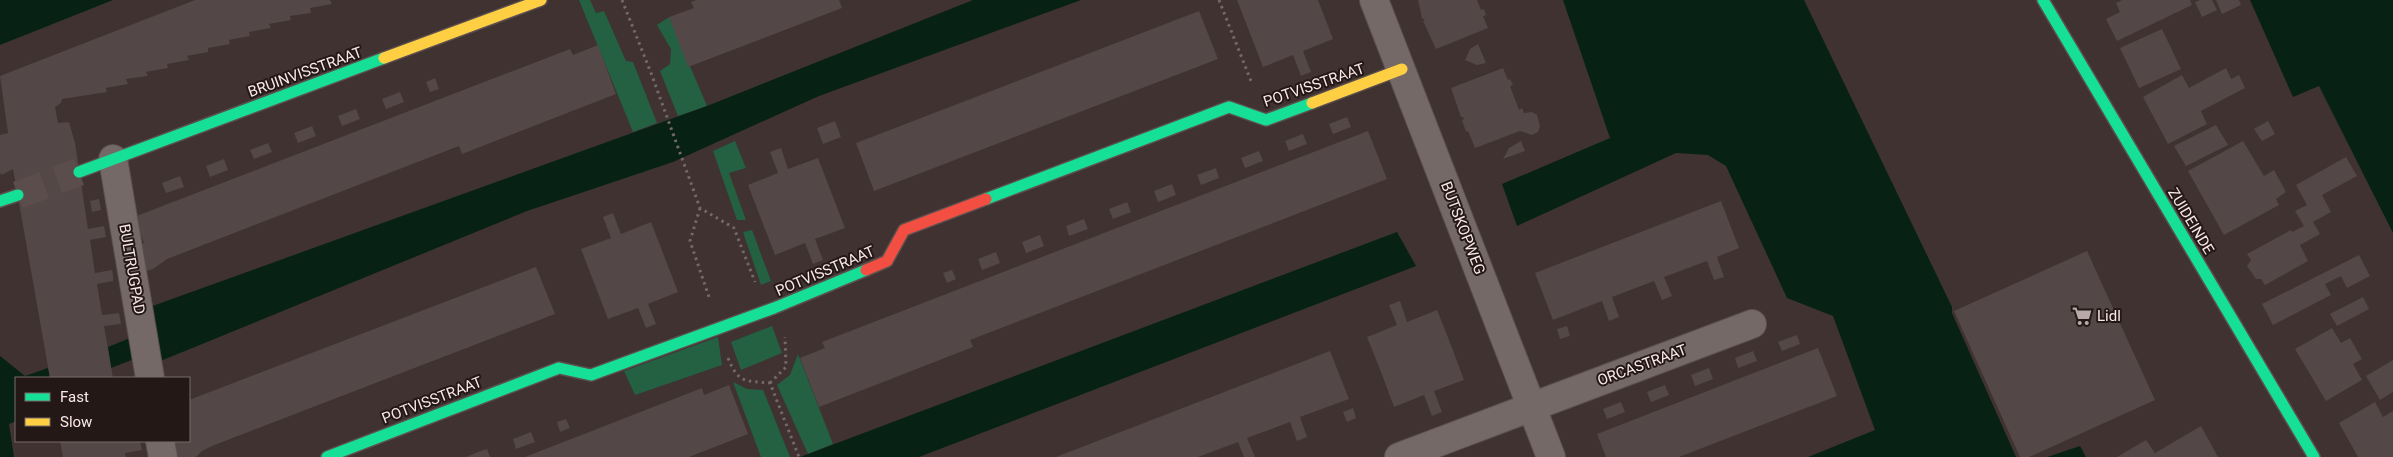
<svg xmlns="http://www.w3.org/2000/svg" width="2393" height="457" viewBox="0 0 2393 457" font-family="Roboto,sans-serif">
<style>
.green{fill:#236142}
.water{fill:#072215}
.building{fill:#534847}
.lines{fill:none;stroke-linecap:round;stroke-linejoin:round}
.secondary-tunnel{stroke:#5b4d4c;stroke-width:28;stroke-dasharray:28 14;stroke-linecap:butt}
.street-casing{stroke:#5c504f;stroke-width:30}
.fast-casing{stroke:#5c504f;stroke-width:14}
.slow-casing{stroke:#5c504f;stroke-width:14}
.jam-casing{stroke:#5c504f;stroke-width:14}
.path{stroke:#746968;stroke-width:3;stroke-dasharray:2.5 4;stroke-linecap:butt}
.street{stroke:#756968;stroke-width:28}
.fast{stroke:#16e098;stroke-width:11}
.slow{stroke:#ffcf43;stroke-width:11}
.jam{stroke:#f24e42;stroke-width:11}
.labels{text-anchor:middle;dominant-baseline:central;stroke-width:4;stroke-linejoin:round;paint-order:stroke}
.street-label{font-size:15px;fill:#f9e8e6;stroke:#241817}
.poi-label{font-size:15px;fill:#f9e8e6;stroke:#241817;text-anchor:start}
</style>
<rect width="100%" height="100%" fill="#3f3231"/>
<path class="green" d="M579 0H590L596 13 604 11 626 61 633 62 657 123 633 132Z
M669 17 707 106 678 116 660 71 670 64 671 49 657 25Z
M735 141 746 168 729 173 746 220H737L713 151Z
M752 230 771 281 761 285 743 232Z
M772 326 782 353 741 370 731 342Z
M718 337 722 365 635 395 624 371Z
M798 354 833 444 808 454 777 385 790 375Z
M733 382 747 389 763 390 790 457H761Z"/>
<path class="water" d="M0 0H113L0 45Z
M973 0H1081L819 96 673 162 527 211 158 362 155 351 111 368 108 347 152 329 147 308 707 106Z
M1563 0H1804L1952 307V313L2016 457H1808L1875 430 1833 316 1787 298 1726 166 1708 155 1676 153 1517 226 1502 184 1610 138Z
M2250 0H2393V233L2319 86 2293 97Z
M1397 232 1416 266 919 457H800Z
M0 356 25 376 48 368 50 378H16V421L9 424 14 457H0Z
M2080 446 2086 457H2047Z"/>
<path class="building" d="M195 0H330L332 4 310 8 311 13 290 16 291 20 269 24 271 28 249 32 250 36 229 40 230 44 208 48V52L187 56 189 60 167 64 168 68 146 72 148 76 126 79 128 84 106 88 107 92 62 99 61 103 55 107 58 123 69 122 75 143 88 229 104 226 106 237 90 240 95 273 112 270 113 275V281L97 284 102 315 119 313 121 324 104 326 113 378H50L13 169 1 175 0 172V135L8 133 0 76Z
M696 0H839L842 8 688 67 669 17 694 8 691 2Z
M1237 0H1318L1333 39 1303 51 1311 72 1301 76 1293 55 1263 67Z
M1418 0H1477L1481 10 1484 9 1486 15 1483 16 1488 28 1436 49 1423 21 1425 20 1422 18Z
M2122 0H2190L2192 5 2117 41 2106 19 2120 12 2116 3Z
M2200 0H2212L2217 10 2202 17 2195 2Z
M2216 0H2239L2241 5 2222 14Z
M1199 11 1218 59 874 191 856 143Z
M2162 29 2181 69 2139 88 2120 48Z
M1478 44 1486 63 1477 65 1465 60 1470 49Z
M598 45 616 94 462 154 459 146 167 259 153 269 143 272 139 245 144 243 134 217 570 49 573 55Z
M1503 68 1508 80 1510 79 1513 85 1510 86 1519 110 1522 108 1524 113 1532 112 1537 115 1540 126 1538 132 1532 135 1520 131 1475 148 1468 131 1466 132 1462 120 1464 119 1463 117H1461L1451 88Z
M2226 68 2231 79 2239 75 2245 88 2201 111 2207 124 2168 144 2143 97 2182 75 2189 88Z
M435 78 439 89 430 92 426 82Z
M400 92 404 102 386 109 382 99Z
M356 109 360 119 342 126 338 116Z
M1347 117 1351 127 1333 134 1329 124Z
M835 121 841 137 823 144 817 128Z
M2268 121 2275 134 2262 141 2254 129Z
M2216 125 2228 145 2186 166 2174 146Z
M312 126 316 136 298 143 294 133Z
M1368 131 1387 179 970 340 973 347 819 407 800 358 825 348 822 342Z
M1303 134 1307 144 1289 151 1285 141Z
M1521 141 1525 151 1503 159 1509 148Z
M2243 141 2264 176 2274 170 2286 192 2276 199 2279 205 2224 235 2188 171Z
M268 143 272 152 254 159 250 150Z
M781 148 788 169 818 158 845 228 815 239 823 260 813 264 805 243 775 255 748 185 778 173 770 152Z
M1259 151 1263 161 1245 168 1241 158Z
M2346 157 2357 176 2322 195 2331 212 2313 222 2320 234 2300 245 2308 261 2265 285 2261 279H2256L2247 266 2251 260 2247 254 2291 230 2292 232 2304 226 2295 211 2307 205 2296 185Z
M224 159 228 170 210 177 206 166Z
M1216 168 1219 178 1201 185 1197 175Z
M180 176 184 187 166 193 162 183Z
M1172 184 1176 195 1158 202 1154 191Z
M99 199 101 210 92 212 90 201Z
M1721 201 1739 248 1717 257 1724 277 1714 280 1707 261 1664 277 1672 296 1662 300 1654 281 1612 297 1619 317 1609 321 1602 301 1553 320 1535 273Z
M1127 202 1131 212 1113 219 1109 209Z
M613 213 621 234 651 222 678 292 648 304 656 324 646 328 638 308 608 319 581 249 611 238 603 217Z
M1084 219 1088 229 1069 236 1066 226Z
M1040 235 1044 246 1026 253 1022 242Z
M2087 251 2155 400 2029 457H2020L1954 311Z
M996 252 1000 263 982 270 978 259Z
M2359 255 2370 276 2347 288 2341 276 2325 284 2331 295 2273 325 2262 304Z
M536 267 555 314 212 446 202 451 196 457H174L171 441H189V400Z
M952 270 956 279 947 283 943 273Z
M2363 297 2369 309 2337 326 2330 314Z
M1400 301 1407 322 1437 310 1451 345 1464 380 1434 391 1442 412 1432 416 1424 395 1394 407 1381 372 1367 337 1397 325 1389 305Z
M1567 326 1570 336 1560 339 1557 329Z
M2332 328 2341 343 2350 338 2362 359 2353 364 2362 380 2326 401 2295 349Z
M1797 335 1800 344 1782 351 1778 342Z
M1818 348 1837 396 1679 457H1606L1597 434Z
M1330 351 1349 399 1300 417 1307 437 1297 441 1290 422 1247 438 1255 457H1244L1238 442 1198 457H1056Z
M1753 351 1757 361 1738 368 1735 358Z
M2393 360V392L2380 400 2366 376Z
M1709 368 1713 379 1695 386 1691 375Z
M729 385 748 434 689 457H525L702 388 704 395Z
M1665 385 1669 395 1651 402 1647 392Z
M1621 402 1625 412 1607 419 1603 409Z
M2375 402 2383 417 2393 411V457H2358L2339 423Z
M1353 408 1356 418 1347 422 1343 412Z
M566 419 570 428 560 432 557 422Z
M2201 426 2218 457H2117L2146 440 2155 453Z
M531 432 535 442 516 449 513 439Z
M60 441H140L142 450 125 453 126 457H63Z
M487 449 490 457H466L478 452Z"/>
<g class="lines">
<path class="secondary-tunnel" d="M18 195 79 172"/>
<defs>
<path id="street" d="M1374 0 1551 457
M113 159 150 378
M160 441 163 457
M1399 457 1752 324"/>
<path id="fast" d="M2043 0 2314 457
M79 172 384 58
M986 199 1229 107 1266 120 1312 103
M0 201 18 195
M327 457 559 368 591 375 774 308 866 270"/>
<path id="slow" d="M384 58 541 0
M1312 103 1402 69"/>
<path id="jam" d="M866 270 887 261 904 230 986 199"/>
</defs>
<use href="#street" class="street-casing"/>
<use href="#fast" class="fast-casing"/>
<use href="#slow" class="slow-casing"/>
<use href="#jam" class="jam-casing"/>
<path class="path" d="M622 0 651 73 700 208 734 228 755 282
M1219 0 1251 81
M700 208 690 241 709 297
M728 358C738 383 745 381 770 383L799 457
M770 383 786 367 785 337"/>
<use href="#street" class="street"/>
<use href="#fast" class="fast"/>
<use href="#slow" class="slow"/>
<use href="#jam" class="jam"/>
</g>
<defs>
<symbol id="supermarket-bare" viewBox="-9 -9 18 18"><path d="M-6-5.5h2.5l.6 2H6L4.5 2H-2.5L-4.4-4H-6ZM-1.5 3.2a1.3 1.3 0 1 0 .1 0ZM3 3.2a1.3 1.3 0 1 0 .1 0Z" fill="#b8a8a7" stroke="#241817" stroke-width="2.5" paint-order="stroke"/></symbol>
</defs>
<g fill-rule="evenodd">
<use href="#supermarket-bare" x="2068" y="302" width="28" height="28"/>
</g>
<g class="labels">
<g class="street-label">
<text transform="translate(305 72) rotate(-20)">BRUINVISSTRAAT</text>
<text transform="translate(1314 85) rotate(-19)">POTVISSTRAAT</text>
<text transform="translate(2191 221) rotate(59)">ZUIDEINDE</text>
<text transform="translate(1463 228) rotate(69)">BUTSKOPWEG</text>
<text transform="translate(132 269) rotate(80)">BULTRUGPAD</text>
<text transform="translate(825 271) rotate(-23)">POTVISSTRAAT</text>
<text transform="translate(1642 365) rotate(-20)">ORCASTRAAT</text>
<text transform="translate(432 400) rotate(-21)">POTVISSTRAAT</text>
</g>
<g class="poi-label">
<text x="2097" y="316">Lidl</text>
</g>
</g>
<rect x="15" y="377" width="175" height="65" fill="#241817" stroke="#796b6a"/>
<rect x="25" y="393" width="25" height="8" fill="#16e098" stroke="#796b6a"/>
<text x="60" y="402" font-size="15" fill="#f9e8e6">Fast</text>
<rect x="25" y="418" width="25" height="8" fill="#ffcf43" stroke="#796b6a"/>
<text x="60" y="427" font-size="15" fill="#f9e8e6">Slow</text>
</svg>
